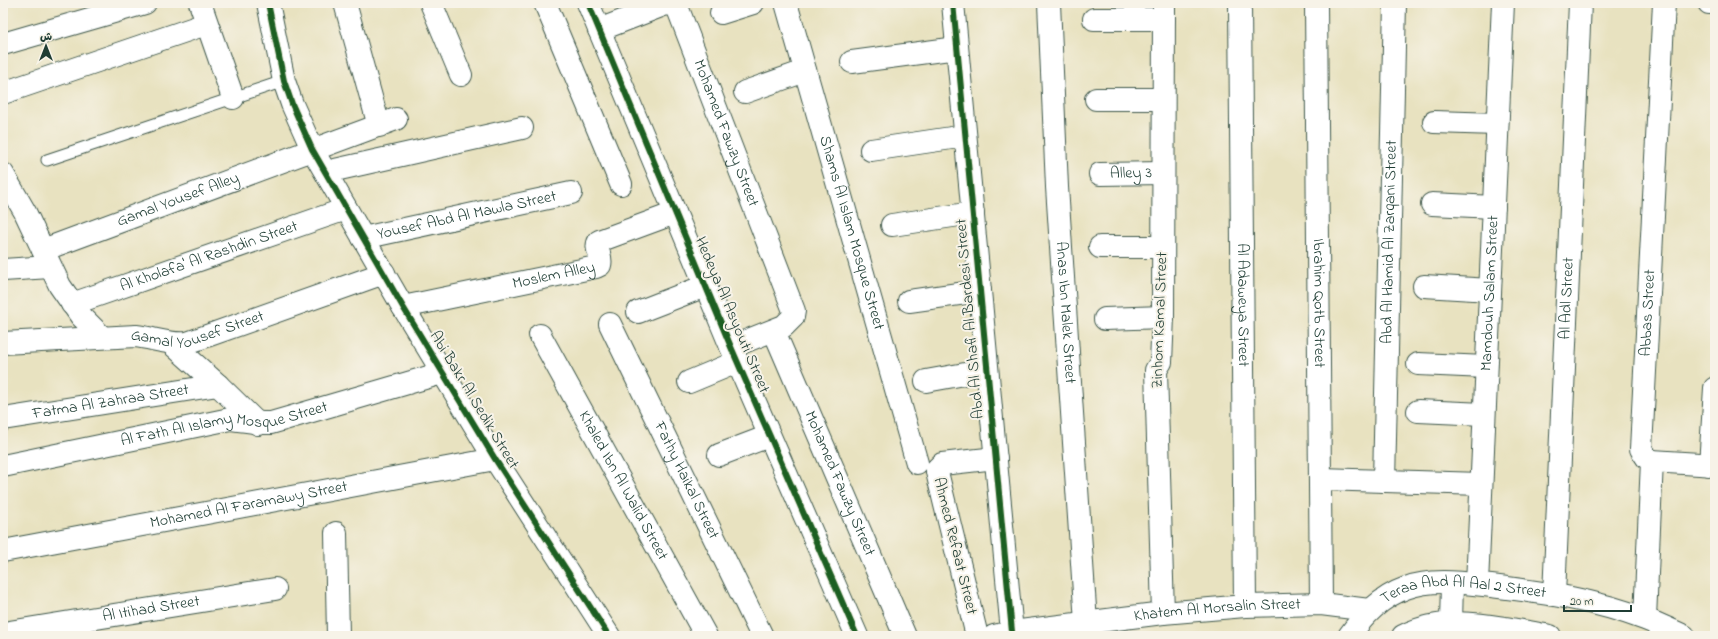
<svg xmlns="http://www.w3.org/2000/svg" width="1718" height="639" viewBox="0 0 1718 639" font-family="'Indie Flower','Playpen Sans Arabic',sans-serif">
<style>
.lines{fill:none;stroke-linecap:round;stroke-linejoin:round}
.service-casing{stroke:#3d5649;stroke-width:13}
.minor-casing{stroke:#3d5649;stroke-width:24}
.tertiary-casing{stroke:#3d5649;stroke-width:24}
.service{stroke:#fff;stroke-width:11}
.minor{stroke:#fff;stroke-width:22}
.tertiary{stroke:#fff;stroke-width:22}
.cycleway-casing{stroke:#f7f3e8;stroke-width:8}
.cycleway{stroke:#1b5e20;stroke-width:6}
.labels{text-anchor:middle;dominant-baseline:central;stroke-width:4;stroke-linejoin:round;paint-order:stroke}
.street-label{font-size:16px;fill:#1f3d34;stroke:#f7f3e8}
</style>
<rect width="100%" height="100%" fill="#f7f3e8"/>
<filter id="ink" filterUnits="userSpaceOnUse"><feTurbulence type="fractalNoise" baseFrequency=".025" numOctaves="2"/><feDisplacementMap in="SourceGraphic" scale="8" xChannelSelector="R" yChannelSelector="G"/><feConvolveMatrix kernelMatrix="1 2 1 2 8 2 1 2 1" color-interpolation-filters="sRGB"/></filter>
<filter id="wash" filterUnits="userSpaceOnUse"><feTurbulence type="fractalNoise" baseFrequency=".012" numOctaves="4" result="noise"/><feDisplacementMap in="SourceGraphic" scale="16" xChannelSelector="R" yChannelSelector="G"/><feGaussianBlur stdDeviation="0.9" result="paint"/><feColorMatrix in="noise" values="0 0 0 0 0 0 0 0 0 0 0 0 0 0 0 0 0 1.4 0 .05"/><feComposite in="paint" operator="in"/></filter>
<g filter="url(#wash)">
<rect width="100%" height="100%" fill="#e8e2c0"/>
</g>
<g filter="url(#ink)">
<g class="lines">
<defs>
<path id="service" d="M47 160 284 81"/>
<g id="minor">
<path d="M200 3 233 98"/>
<path d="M268 3 284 81 292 104 312 149 403 307 495 459 609 636"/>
<path d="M345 3 379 126"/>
<path d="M431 3 461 75"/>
<path d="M545 3 621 184"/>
<path d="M588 3 731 347 857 636"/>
<path id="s1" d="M786 3 917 463"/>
<path d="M953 3 1012 632"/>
<path id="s2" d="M1049 3 1057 187 1086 623"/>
<path id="s3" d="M1240 3 1245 606"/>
<path id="s4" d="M1316 3 1321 604"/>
<path d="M1709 3H1715"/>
<path d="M721 13 753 3"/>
<path d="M1094 19H1164"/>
<path id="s5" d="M599 30 666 4 675 5 678 9 794 311 793 317 784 326 731 347"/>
<path d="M3 44 145 3"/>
<path d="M852 62 957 48"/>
<path d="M745 92 805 71"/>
<path d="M3 93 206 24"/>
<path d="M1096 99H1163"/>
<path d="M1434 122 1497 124"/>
<path d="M871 150 965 136"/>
<path d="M326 172 522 128"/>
<path d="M3 174 25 212 60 286 81 316 102 337"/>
<path id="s6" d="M1100 174 1163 173"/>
<path d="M1432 204 1494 207"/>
<path d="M892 225 973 213"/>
<path id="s7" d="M363 238 571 193"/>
<path d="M1100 247H1163"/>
<path id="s8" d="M43 250 396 119"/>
<path d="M3 270 50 267"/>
<path d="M1424 286 1490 290"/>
<path d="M909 301 980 291"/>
<path id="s9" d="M72 304 346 209"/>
<path id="s10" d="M403 307 596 267 600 265C603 256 594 249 599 241L675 213"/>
<path d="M638 312 705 286"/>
<path d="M1105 319 1163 317"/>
<path id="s11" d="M610 324 762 636"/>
<path id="s12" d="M774 331 905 636"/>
<path id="s13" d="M540 335 706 636"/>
<path id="s14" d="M3 343 136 336C153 338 170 345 187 343L384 273"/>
<path d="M171 343 218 385 258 424"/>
<path d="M1418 364 1486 367"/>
<path d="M926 381 987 370"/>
<path d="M689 382 737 362"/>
<path d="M1418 411 1484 414"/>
<path id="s15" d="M3 419 218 385"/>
<path d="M719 455 769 436"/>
<path d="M1652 461 1715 465"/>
<path d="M1710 465 1715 388"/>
<path id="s16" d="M3 466 230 419C244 420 257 424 271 423L442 373"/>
<path d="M1321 479 1481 484"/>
<path id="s17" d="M1384 481 1395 3"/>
<path d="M336 533 338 636"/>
<path id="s18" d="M3 551 495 459"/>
<path id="s19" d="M1477 584 1503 3"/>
<path id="s20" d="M1554 595 1580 3"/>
<path d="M1163 613 1156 370 1161 362 1163 317 1164 3"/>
<path id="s21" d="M1645 618 1652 461 1647 458 1641 449 1664 3"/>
<path id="s22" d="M3 633 275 589"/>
<path d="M977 636 937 472V469L942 464 996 458"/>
<path id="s23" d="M994 636 1012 632 1163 613 1245 606 1321 604 1369 610"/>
</g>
<g id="tertiary">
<path d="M1451 623 1452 583"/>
<path id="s24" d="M1349 636C1364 615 1381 597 1406 588 1432 578 1464 583 1491 586 1542 592 1596 600 1645 619 1658 624 1671 630 1684 636"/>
<path d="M1403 636C1449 612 1502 628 1550 636"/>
</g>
</defs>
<use href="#service" class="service-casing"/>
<use href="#minor" class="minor-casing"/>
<use href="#tertiary" class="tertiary-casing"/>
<use href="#service" class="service"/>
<use href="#minor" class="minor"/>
<use href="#tertiary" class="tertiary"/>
<defs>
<path id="cycleway" d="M268 3 284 81 292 104 312 149 403 307 495 459 609 636
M588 3 731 347 857 636
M953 3 1012 632"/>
</defs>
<use href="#cycleway" class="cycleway-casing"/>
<use href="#cycleway" class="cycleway"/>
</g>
</g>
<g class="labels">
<g class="street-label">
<text stroke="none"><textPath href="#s5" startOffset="219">Mohamed Fawzy Street</textPath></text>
<text stroke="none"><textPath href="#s6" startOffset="31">Alley 3</textPath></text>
<text stroke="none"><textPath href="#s8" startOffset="144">Gamal Yousef Alley</textPath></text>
<text stroke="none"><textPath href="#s7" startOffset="106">Yousef Abd Al Mawla Street</textPath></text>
<text stroke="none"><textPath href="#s1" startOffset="239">Shams Al Islam Mosque Street</textPath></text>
<text stroke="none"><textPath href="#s17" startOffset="239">Abd Al Hamid Al Zarqani Street</textPath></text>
<text stroke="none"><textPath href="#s9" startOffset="145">Al Kholafa' Al Rashdin Street</textPath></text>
<text stroke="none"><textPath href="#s10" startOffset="154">Moslem Alley</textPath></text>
<text stroke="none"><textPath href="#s19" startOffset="291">Mamdouh Salam Street</textPath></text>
<text stroke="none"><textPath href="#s20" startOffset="297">Al Adl Street</textPath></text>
<text stroke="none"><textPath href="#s4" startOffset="300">Ibrahim Qotb Street</textPath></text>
<text stroke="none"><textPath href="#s3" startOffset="302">Al Adaweya Street</textPath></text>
<text stroke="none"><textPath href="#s2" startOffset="310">Anas Ibn Malek Street</textPath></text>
<text stroke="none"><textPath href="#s21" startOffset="310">Abbas Street</textPath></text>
<text transform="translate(732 315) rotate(67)">Hedeya Al Asyouti Street</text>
<text transform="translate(970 319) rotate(-95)">Abd Al Shafi Al Bardesi Street</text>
<text transform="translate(1160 320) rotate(-88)">Zinhom Kamal Street</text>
<text stroke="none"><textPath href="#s14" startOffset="197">Gamal Yousef Street</textPath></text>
<text transform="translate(474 400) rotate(59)">Abi Bakr Al Sedik Street</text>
<text stroke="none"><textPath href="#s15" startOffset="109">Fatma Al Zahraa Street</textPath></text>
<text stroke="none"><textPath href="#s16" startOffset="226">Al Fath Al Islamy Mosque Street</textPath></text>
<text stroke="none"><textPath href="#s11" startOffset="174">Fathy Haikal Street</textPath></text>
<text stroke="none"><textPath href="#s12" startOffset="166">Mohamed Fawzy Street</textPath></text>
<text stroke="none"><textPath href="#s13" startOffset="172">Khaled Ibn Al Walid Street</textPath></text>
<text stroke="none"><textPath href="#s18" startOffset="250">Mohamed Al Faramawy Street</textPath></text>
<text transform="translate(955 546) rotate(76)">Ahmed Refaat Street</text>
<text stroke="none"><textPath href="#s24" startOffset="133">Teraa Abd Al Aal 2 Street</textPath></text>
<text stroke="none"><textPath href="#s22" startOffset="150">Al Itihad Street</textPath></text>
<text stroke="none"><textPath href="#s23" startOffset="225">Khatem Al Morsalin Street</textPath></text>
</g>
</g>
<rect width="1718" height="639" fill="none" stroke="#f7f3e8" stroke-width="16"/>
<g transform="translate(46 46)" stroke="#f7f3e8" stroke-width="3" paint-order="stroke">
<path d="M0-3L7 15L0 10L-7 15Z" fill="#1f3d34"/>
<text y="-6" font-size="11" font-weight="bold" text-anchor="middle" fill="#1f3d34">ش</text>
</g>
<path d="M1564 605v6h67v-6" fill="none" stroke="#1f3d34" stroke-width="2"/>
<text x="1570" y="605" font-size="12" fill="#1f3d34" stroke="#f7f3e8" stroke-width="3" paint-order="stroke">20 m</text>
</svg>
